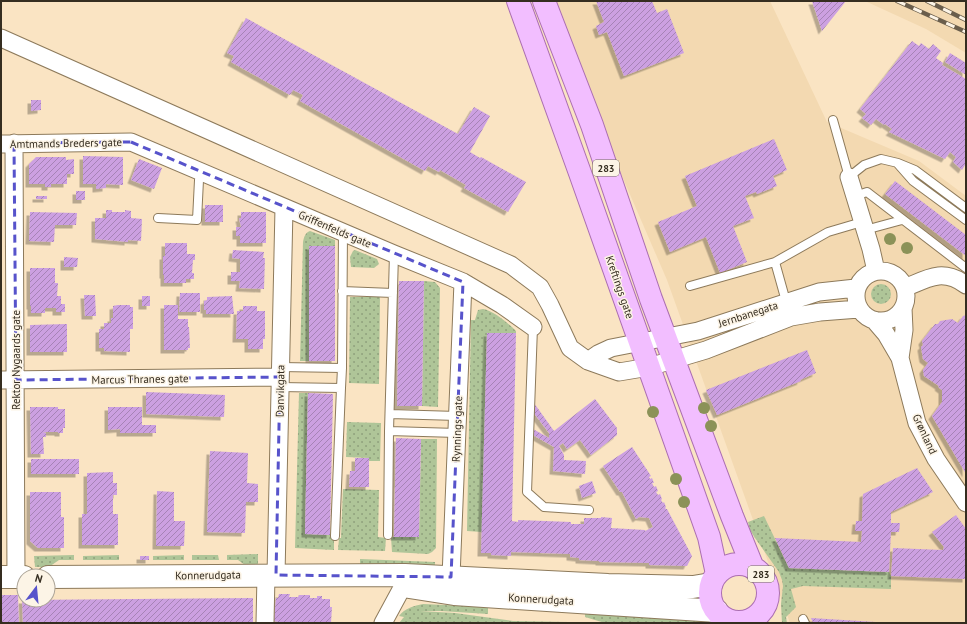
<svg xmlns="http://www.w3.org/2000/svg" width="967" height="624" viewBox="0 0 967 624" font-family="'PT Sans',sans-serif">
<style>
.built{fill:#f3d9b1}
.green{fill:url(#green-dots)}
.building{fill:url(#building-hatch);filter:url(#shadow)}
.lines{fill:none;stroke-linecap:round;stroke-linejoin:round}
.lane-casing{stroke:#8d7a5b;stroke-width:10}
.street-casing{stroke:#8d7a5b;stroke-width:19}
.secondary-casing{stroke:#8d7a5b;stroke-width:24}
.primary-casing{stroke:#ab6fb1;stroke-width:24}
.lane{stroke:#fff;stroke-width:8}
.street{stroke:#fff;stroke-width:17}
.secondary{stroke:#fff;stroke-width:22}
.primary{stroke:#f2beff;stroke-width:22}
.rail-casing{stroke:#6a5e4c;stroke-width:4.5}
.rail{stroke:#fcf4e6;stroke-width:3;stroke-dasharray:9;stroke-linecap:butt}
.tree{fill:#8b9258}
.marked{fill:none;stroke:#5753cb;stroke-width:3;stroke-dasharray:8 5;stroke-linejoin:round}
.labels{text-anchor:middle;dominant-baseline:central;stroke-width:3;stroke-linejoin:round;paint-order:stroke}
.shield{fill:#fcf4e6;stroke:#71695b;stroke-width:1}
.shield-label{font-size:10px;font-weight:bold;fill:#352d20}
.street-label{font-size:11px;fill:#352d20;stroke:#fcf4e6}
</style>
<defs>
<pattern id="green-dots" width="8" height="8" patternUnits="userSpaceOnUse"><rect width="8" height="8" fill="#afc598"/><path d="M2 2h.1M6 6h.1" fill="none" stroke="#8fa07c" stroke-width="1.8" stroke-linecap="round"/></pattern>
<pattern id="building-hatch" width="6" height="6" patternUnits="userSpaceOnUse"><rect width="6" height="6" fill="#cca0e1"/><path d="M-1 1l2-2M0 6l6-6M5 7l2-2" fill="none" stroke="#a683b6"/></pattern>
<filter id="shadow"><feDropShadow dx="-3.5" dy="3.5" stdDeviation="0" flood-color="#0004"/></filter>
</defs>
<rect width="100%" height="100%" fill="#fae4c3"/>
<path class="built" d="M554 1H770L827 122 919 161 966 196V623H790L667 280 612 153Z
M865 1H966V53L926 29Z"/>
<path class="green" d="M310 231 335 240V246H309V361H300L303 242C304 237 305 233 310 231Z
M355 250 377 259 379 264 374 268 351 267 350 257 353 251Z
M424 281 435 282 440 288 438 407 422 406Z
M871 294a10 10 0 1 1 20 0a10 10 0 1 1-20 0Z
M350 297H380L379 384 349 383Z
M483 309C494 311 508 323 516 331V333H487L482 532 467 531 471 320H475L478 310Z
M299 393H308L305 534 330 535V536H334V550L295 548Z
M347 422 381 423 380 461H369V458L346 457Z
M421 439H437L436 548 432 552 428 554 392 552 391 537H419Z
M343 489 379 490 378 537 386 538 385 551 338 550 339 538H341Z
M764 516 789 568 889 572 891 576V589L803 586 791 589 796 607 786 617 787 623H782L781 604 783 586 782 580 779 572 755 538 750 530 748 522Z
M258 554V566L245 565 238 560H227V555Z
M74 555V560H59L49 567H35L34 556Z
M119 555V560H83V556Z
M184 555V560H153V556Z
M192 555H218L219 560H192Z
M360 559 435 562V567L360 565Z
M423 604 488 607V614L441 611H420L455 613 513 621 569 622 577 623H399L404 617 399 616C405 608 414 606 423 604Z
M585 611 699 621 706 623H605L585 617Z"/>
<path class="building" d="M596 1H652L657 13 667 9 684 53 624 76 607 32 599 35 596 26 604 22Z
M812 1H846L822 31Z
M246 18 458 134 474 107 490 116 470 152 480 158 481 157 526 182 508 212 464 188 466 185 440 170 439 172 428 166 425 171 300 101 303 95 293 90 290 95 231 62 234 56 227 53Z
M912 41 919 46 921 43 929 49 933 44 941 51 936 58 943 63 942 65 966 79V166L965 165 962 170 953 162 956 157 950 152 945 159 889 132 892 129 885 124 884 125 876 119 871 125 862 118 866 114 860 109Z
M950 53 966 63V75L945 62Z
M31 100H41V110L31 111Z
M774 139 787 170 773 176 777 186 757 194 756 192 745 196 754 218 733 226 747 262 720 273 706 237 670 252 658 222 697 206 685 176Z
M83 156 123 157V185L106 184V188L96 189V184H83Z
M36 157H66V160L74 159V174H67V184H51V187H45V184H29V164Z
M139 159 162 168 154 189 131 180Z
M895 181 966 235V256L885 194Z
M76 191H85V200H76Z
M36 196H47V199H36Z
M205 205H223V222H205Z
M106 210H112V212H125V210L131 211V218L142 219 141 241 128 240V242L95 239V218H106Z
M30 212 77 213 76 225H55L54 242 29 241Z
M241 212H266V243H240V236H236V227H241L239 218H241Z
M165 243H187V254H195V260H193L192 273H194V279H186V283H164V275H163V256H165Z
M309 246H335V361H309Z
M233 250 264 252 263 258H265L264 289 239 288 240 281H231V272H240V259L232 258Z
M64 257 78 258 77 267H64Z
M30 268H55V283H58L57 296H61V304H65V312H56V308H45V313H31V306H30Z
M399 281H424L422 406H397Z
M180 293H200V312H179Z
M84 295H95L96 316H85Z
M142 296H150V306H142Z
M232 296 234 314H206V310H204V301L207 300V297Z
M118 305H130V307H133V329H130V352L104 351V348H99V329H104V323H111V318H113V306Z
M164 305H178V319H188V327H189L190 348H188V350H164Z
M243 306H257V311H265V339H263V349H248V339H236L237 311H243Z
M966 315V474L932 416 942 402V390L938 387 939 386 924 376 923 370 928 363 923 359 921 347 923 345 922 341 935 324H938L940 321 952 319 958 323 963 316Z
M67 324V352H30V325Z
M487 333H516L512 521 518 522V520L571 522V524H584V518H601V517L612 518 611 528 645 530V531L653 527 649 518 639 517 636 519 622 492H620L603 466 632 447 651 476 649 477 650 479 652 478 654 483H652L654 487 656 486 658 491 656 492 658 495 660 494 662 499 661 500 663 503 664 502 666 507 665 508 666 509H667L692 556 687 566 649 565V563L599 562V561L579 560V558L570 557V554L511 552V556L491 555V553H481Z
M807 350 816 373 800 380 801 381 717 415 706 390Z
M146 392 225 395 224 417 146 414Z
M308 393 333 394 330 535 305 534Z
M595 399 617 428V435L591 455 580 440 567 449 563 443 559 446 564 455V460L586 461 585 474 553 471 554 447 533 435V429L549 438V433L533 412 534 403 554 431Z
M30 407H58V409H65V428H63V433H58V432H43L46 433V437H43L44 454H31Z
M108 407H142V425H156V433H120V429L108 430Z
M396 438 421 439 419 537H394Z
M210 451 248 453 247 483 258 484V502H246L245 533 207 532Z
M355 458H369V487H349L350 471H355Z
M31 459H79V474H31Z
M917 468 933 492 891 512V523H900L899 532H891L889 572 789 568 775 538 861 542 862 531H855L856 521H862L863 494Z
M113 472V483H117V495H113V514H118V545H82V514H87V473Z
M592 481 596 493 582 498 579 486Z
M157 491 174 492V521H185L184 546H156Z
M30 492H61V517H64V548H38L30 541Z
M956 515 966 529V579L891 576 893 548 943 550 944 547 932 532Z
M140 556H149V560H140Z
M279 594H290L289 597H298L299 595H310V598H317V596H322V599H330V607H332L331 623H278V622L274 621 276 598H278Z
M1 595H18L19 623H1Z
M253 598V623H23L22 600Z
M811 618 876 622V623H813Z"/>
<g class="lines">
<defs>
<path id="lane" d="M833 120 849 177 864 165 881 159 898 163 915 170 966 208
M898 164 913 181 966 220
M855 196 867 192 966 268
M158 218 197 220 199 180 202 172
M865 230 902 220
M775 262 787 305
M690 286 775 262 828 232 862 222
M342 291 393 293
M533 327 527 492 544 507 589 510
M280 367 342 368 343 232
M280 387 341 388 335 536
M341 388 342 368
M390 414 457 416
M389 431 394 254
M388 535 389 431 457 433
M803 619 805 623"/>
<path id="street" d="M1 38 511 265 540 287 550 305 570 348 588 361 619 372 649 367 706 350 791 317 820 312 859 309
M14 143 16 577
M1 144 131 142 394 254 463 282 502 305 533 327
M849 177 871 249 876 271
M856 296a25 25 0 1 1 50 0a25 25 0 1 1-50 0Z
M905 288C928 278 943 268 966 285
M874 320 886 334 900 358 917 423 936 459 966 503
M900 358 904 330 903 308
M588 361 598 354 611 348 698 331 819 292 856 288
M1 380 280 377
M276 575 284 208
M451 577 463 282
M265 623 266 575
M383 623 403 586 405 575"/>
<path id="secondary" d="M1 577H24
M48 577 405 575 608 585 693 587 711 584
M409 587 454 594 717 611"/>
<path id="primary" d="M518 1 580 173 709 537 717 574
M544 1 592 125 651 299 732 516 753 568
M710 593a29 29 0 1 1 58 0a29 29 0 1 1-58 0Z"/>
</defs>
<use href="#lane" class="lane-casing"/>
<use href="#street" class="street-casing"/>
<use href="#secondary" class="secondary-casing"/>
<use href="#primary" class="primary-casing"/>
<use href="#lane" class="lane"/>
<use href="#street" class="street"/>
<use href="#secondary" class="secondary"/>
<use href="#primary" class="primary"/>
<defs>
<path id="rail" d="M897 1 966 32
M927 1 966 20"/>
</defs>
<use href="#rail" class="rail-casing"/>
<use href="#rail" class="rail"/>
</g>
<g class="tree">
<circle cx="890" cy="239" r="6"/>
<circle cx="907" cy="248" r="6"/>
<circle cx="704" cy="408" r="6"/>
<circle cx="653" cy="412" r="6"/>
<circle cx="711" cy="426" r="6"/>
<circle cx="676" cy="479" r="6"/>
<circle cx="684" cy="502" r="6"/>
</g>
<path class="marked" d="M131 142 463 282 451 577 276 575 280 377 16 380 14 143Z"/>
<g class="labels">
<g class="shield">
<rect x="593" y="160" width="26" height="16" rx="3"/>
<rect x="748" y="566" width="26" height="16" rx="3"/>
</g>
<g class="shield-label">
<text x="606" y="168">283</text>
<text x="761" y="574">283</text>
</g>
<g class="street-label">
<text transform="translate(66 143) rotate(-1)">Amtmands Breders gate</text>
<text transform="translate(335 229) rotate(23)">Griffenfelds gate</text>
<text transform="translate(620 287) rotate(71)">Kreftings gate</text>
<text transform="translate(748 314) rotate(-18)">Jernbanegata</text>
<text transform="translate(16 360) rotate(-90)">Rektor Nygaards gate</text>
<text transform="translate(140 379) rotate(-1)">Marcus Thranes gate</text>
<text transform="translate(280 391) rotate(-89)">Danvikgata</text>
<text transform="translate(457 429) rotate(-88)">Rynnings gate</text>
<text transform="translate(925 434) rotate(65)">Grønland</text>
<text transform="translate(208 575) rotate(-1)">Konnerudgata</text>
<text transform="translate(541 599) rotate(3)">Konnerudgata</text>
</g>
</g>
<rect width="967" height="624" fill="none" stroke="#352d20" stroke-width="4"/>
<g transform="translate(36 588) rotate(16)"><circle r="19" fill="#fcf4e6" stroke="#aca497"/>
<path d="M0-3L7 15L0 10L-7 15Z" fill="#5753cb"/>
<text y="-6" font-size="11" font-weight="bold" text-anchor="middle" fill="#352d20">N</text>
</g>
</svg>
